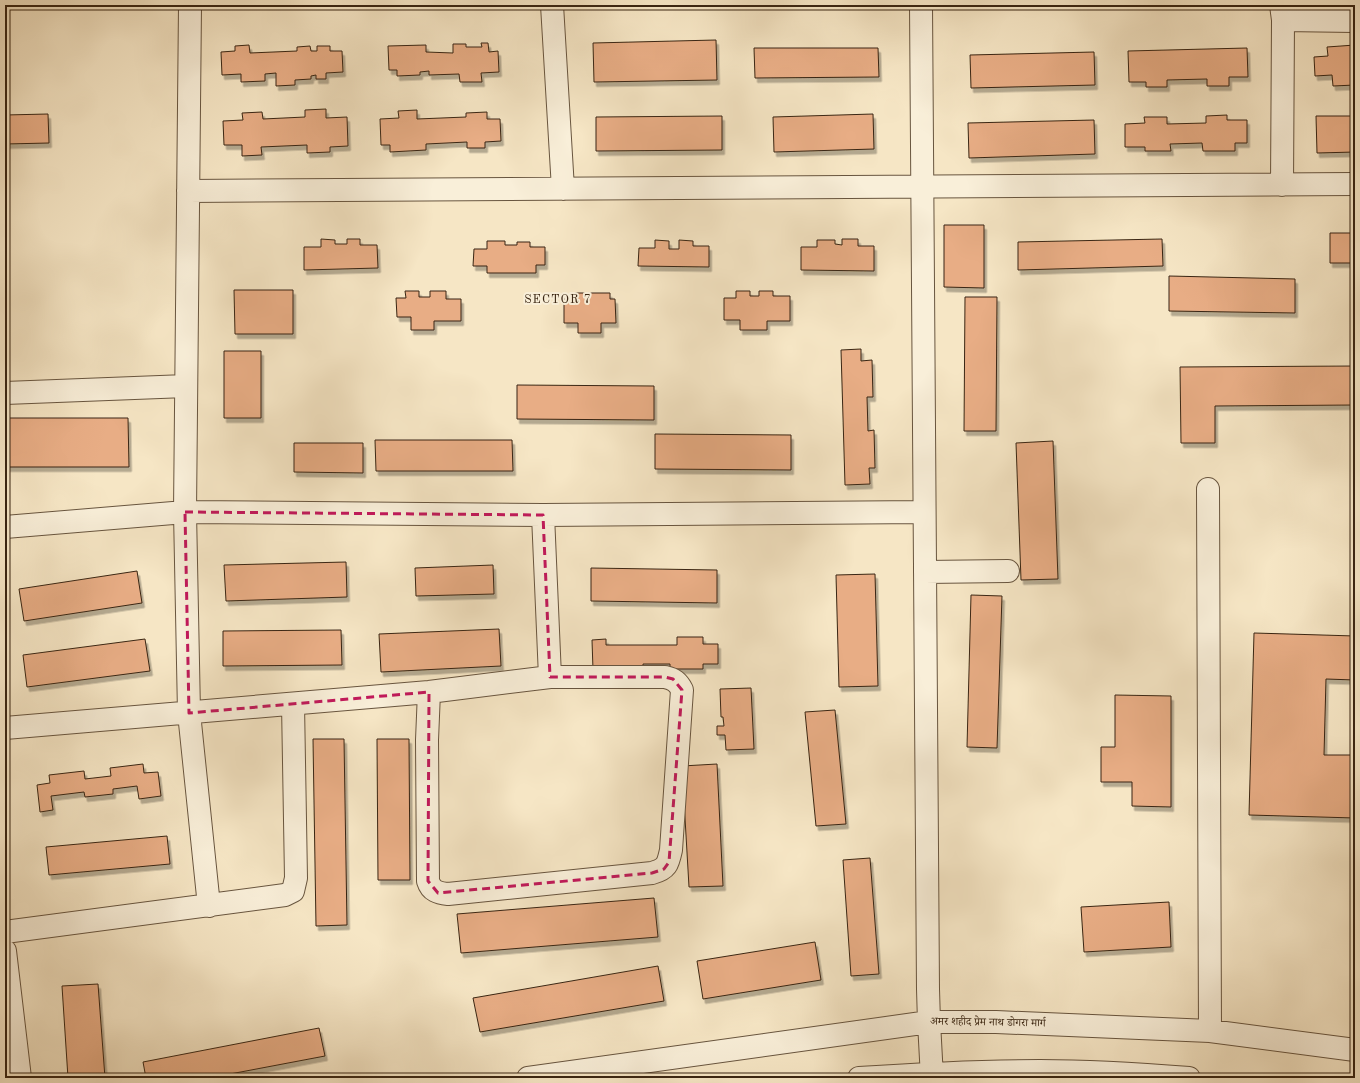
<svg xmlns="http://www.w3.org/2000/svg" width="1360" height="1083" viewBox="0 0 1360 1083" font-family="'Old Standard TT','Noto Serif Devanagari',serif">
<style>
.building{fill:#e8ad85;stroke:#392512;filter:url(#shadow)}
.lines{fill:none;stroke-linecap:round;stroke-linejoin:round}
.street-casing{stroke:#68553f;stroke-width:24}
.street{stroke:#f9efd9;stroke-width:22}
.marked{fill:none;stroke:#c2185b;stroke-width:3;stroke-dasharray:8 5;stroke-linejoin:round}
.labels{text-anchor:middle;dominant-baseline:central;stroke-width:4;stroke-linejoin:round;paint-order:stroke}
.street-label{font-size:11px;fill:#392512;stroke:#f9efd9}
.neighbourhood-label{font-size:12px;letter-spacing:1px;fill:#392512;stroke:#f9efd9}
</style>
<defs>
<filter id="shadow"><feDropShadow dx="2.5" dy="4.5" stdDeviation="0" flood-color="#0004"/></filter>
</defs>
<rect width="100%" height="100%" fill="#f6e6c5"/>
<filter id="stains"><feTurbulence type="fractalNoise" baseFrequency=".005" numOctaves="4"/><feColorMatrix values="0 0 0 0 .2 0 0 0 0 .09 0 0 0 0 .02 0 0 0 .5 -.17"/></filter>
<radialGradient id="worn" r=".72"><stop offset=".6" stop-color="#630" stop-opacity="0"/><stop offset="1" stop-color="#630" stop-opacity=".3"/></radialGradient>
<path class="building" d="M716 40 717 80 594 82 593 43Z
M481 43H488L489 52 498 51 499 72 481 73 482 82H460L459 74 429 75V71L420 72V75L397 76V70H389L388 46 426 45V52L453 53V44H466V47H482Z
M249 45 250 53 297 51V47L310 46 311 51H317V46H330V51H342L343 72 326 73V79H316V75L311 76V79L295 80V85L276 86V73L265 74V81L241 82V74L222 75 221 52 235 51V46Z
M1355 45V85L1333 86 1332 75 1315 76 1314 57 1328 56 1327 47Z
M754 48H878L879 77 755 78Z
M1247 48 1248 77H1229V86H1207V79L1167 80V87H1146V82H1129L1128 51Z
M1094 52 1095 85 971 88 970 55Z
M326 109V118L347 117 348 146 330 147V152L307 153V145L261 147 262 155 242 156V145H224L223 121 243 120 242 113 262 112 263 119 305 117V110Z
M417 110V119L466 117V113L487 112V119H500L501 141 485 142V148H467V142L426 144V150L390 152V145H381L380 119 399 118 398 111Z
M48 114 49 143 5 144V115Z
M873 114 874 149 774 152 773 117Z
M1227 115V120H1247V143H1235V151H1203L1202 143 1170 144 1171 151H1145V147H1125V124L1145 123 1144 117H1167V124L1206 123V116Z
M722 116V150L596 151V117Z
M1316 116H1355V152L1317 153Z
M1094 120 1095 154 969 158 968 123Z
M944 225H984V288L944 287Z
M1330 233H1355V263H1330Z
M321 239 335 240V244H347V239H360V245H377L378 268 304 270V247H321Z
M842 239H858V246H874V271L801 270V247H817V240H835V244L842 245Z
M1162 239 1163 266 1018 270V242Z
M655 240 669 241V249H679V240L693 241V246H709V267L638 266 639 248H655Z
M487 241H505V245H517V242H530V247H545V265H536V273H487V266H473L474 249H487Z
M1169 276 1295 279V313L1169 311Z
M234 290H293V334H235Z
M405 291H419V297H430V291H446V299H461V321H434V330H411V317H397L396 298H406Z
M736 291H750V296H759V291H773V296H790V321H767V330H740V320H724V298H736Z
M571 293H610V299H615L616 323H601V333H578V323H564V299H571Z
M965 297H997L996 431H964Z
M861 349V361L872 360 873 397H867L868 431 874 430 875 468H869L870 484 845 485 841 350Z
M224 351H261V418H224Z
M1355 366V405L1215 406V443H1181L1180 367Z
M517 385 654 386V420L517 419Z
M5 418H128L129 467H5Z
M655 434 791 435V470L655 469Z
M375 440H512L513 471H376Z
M1053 441 1058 579 1021 580 1016 443Z
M294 443H363V473L294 472Z
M346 562 347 597 226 601 224 565Z
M493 565 494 594 416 596 415 568Z
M591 568 717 570V603L591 601Z
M137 571 142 603 24 621 19 589Z
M875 574 878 686 839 687 836 575Z
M971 595 1002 596 997 748 967 747Z
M499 629 501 666 381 672 379 634Z
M341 630 342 665 223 666V631Z
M1254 633 1355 636V680L1326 679 1324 755H1355V818L1249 815Z
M677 637H703V644H718V664H703V669H670V664H643V670H593L592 640 606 639V645H677Z
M145 639 150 671 27 687 23 655Z
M751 688 754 749 726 750 725 735H717V726H724L723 717H721L720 689Z
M1115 695 1171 696V807L1132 806V782H1101V747H1115Z
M835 710 846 824 816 826 805 712Z
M313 739H344L347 925 316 926Z
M377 739H409L410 880H378Z
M143 764 144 773 158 772 161 796 139 799 137 786 113 789V794L85 797 84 792 51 796 53 810 40 812 37 785 50 783 49 775 84 771 85 779 111 776 110 768Z
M717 764 723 886 689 887 682 766Z
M167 836 170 864 49 875 46 847Z
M870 858 879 974 851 976 843 860Z
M654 898 658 937 461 953 457 914Z
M1169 902 1171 947 1084 952 1081 907Z
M815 942 821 980 703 999 697 961Z
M658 966 664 1001 480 1032 473 998Z
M98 984 105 1078H68L62 986Z
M319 1028 325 1056 209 1078H146L143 1062Z"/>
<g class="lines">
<defs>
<path id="street" d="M190 5 185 512 189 713 209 906
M552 5 563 189
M921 5 928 989 929 1022 932 1078
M1281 5 1283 20 1282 185
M1283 20 1355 21
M188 191 1355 184
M5 393 186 386
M1208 489 1210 1031
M543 515 550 677
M5 527 185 512 543 515 924 512
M925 572 1008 571
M5 728 429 692 550 677H665C674 679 678 682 682 690L671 850C668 864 667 869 652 873L448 894C438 893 431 891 428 881L427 740 429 692
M5 932 285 895 293 891 296 878 293 704
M5 951 20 1078
M528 1078 929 1022H996L1210 1031 1355 1050
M859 1078C919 1074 980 1071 1040 1071 1090 1071 1139 1074 1189 1078"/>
</defs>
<use href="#street" class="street-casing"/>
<use href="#street" class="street"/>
</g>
<path class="marked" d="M185 512 543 515 550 677H665L673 679 682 690 669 862 664 869 652 873 438 893 428 881 429 692 189 713Z"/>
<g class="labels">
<g class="street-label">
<text transform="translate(988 1023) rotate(1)">अमर शहीद प्रेम नाथ डोगरा मार्ग</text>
</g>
<g class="neighbourhood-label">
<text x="558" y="300">SECTOR 7</text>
</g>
</g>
<rect width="1360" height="1083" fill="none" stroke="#f6e6c5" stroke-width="20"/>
<rect x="6" y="6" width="1348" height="1071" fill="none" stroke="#392512" stroke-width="2"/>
<rect x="10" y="10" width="1340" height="1063" fill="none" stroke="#392512"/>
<rect width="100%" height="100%" filter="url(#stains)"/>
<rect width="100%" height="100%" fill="url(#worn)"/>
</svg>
